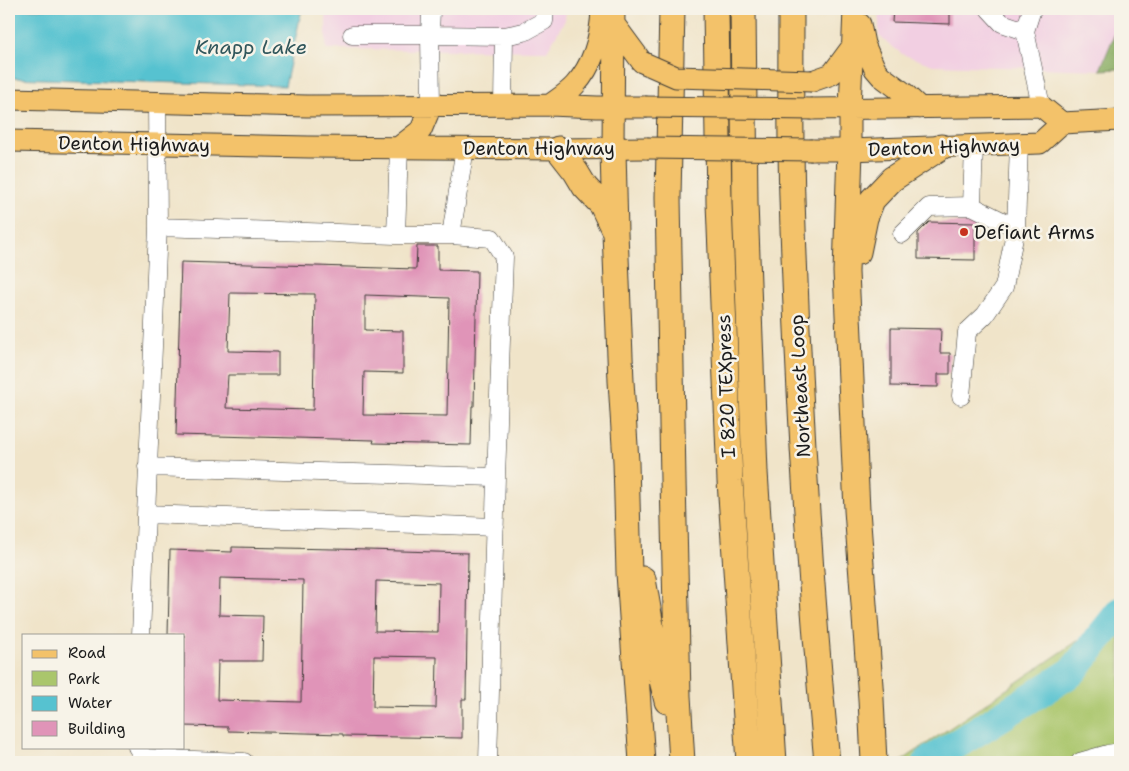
<svg xmlns="http://www.w3.org/2000/svg" width="1129" height="771" viewBox="0 0 1129 771" font-family="'Shantell Sans',sans-serif">
<style>
.built{fill:#f2cfe2}
.green{fill:#aac66c;stroke:#637144}
.forest{fill:#87ab60;stroke:#52643e}
.water{fill:#56c2d0;stroke:#396f76}
.lines{fill:none;stroke-linecap:round;stroke-linejoin:round}
.river{stroke:#56c2d0;stroke-width:30}
.building{fill:#e094b8;fill-rule:evenodd}
.minor-casing{stroke:#3c3a36;stroke-width:19}
.major-casing{stroke:#3c3a36;stroke-width:23}
.highway-casing{stroke:#3c3a36;stroke-width:27}
.minor{stroke:#fff;stroke-width:18}
.major{stroke:#f3c26a;stroke-width:21}
.highway{stroke:#f3c26a;stroke-width:25}
.major-bridge-casing{stroke:#3c3a36;stroke-width:23;stroke-linecap:butt}
.major-bridge{stroke:#f3c26a;stroke-width:21}
.poi-dot{fill:#c8321e;stroke:#f7f3e8;stroke-width:2}
.labels{text-anchor:middle;dominant-baseline:central;stroke-width:5;stroke-linejoin:round;paint-order:stroke}
.street-label{font-size:19px;fill:#1c1c1c;stroke:#f7f3e8}
.poi-label{font-size:19px;fill:#1c1c1c;stroke:#f7f3e8;text-anchor:start}
.water-label{font-size:20px;font-style:italic;fill:#30565b;stroke:#f7f3e8}
</style>
<rect width="100%" height="100%" fill="#f7f3e8"/>
<filter id="ink" filterUnits="userSpaceOnUse"><feTurbulence type="fractalNoise" baseFrequency=".02" numOctaves="2"/><feDisplacementMap in="SourceGraphic" scale="10" xChannelSelector="R" yChannelSelector="G"/><feConvolveMatrix kernelMatrix="1 2 1 2 8 2 1 2 1" color-interpolation-filters="sRGB"/></filter>
<filter id="wash" filterUnits="userSpaceOnUse"><feTurbulence type="fractalNoise" baseFrequency=".0096" numOctaves="4" result="noise"/><feDisplacementMap in="SourceGraphic" scale="20" xChannelSelector="R" yChannelSelector="G"/><feGaussianBlur stdDeviation="1.12" result="paint"/><feColorMatrix in="noise" values="0 0 0 0 0 0 0 0 0 0 0 0 0 0 0 0 0 1.4 0 .05"/><feComposite in="paint" operator="in"/></filter>
<g filter="url(#wash)">
<rect width="100%" height="100%" fill="#f0e4c9"/>
<path class="built" d="M326 9H566L565 20 547 51 326 49Z
M879 9H1120V21L1100 70 933 65 902 54 879 36Z"/>
<path class="green" d="M1120 612V762H900Z"/>
<path class="forest" d="M1120 21V69L1100 70Z"/>
<path class="water" d="M9 9H302L285 86 9 78Z"/>
<g class="lines">
<path class="river" d="M928 762 1072 672 1120 612"/>
</g>
<g id="blocks">
<path class="building" d="M893 9H950V24L892 22Z
M929 222 975 223V260L918 259V233Z
M417 246H438V270L477 271 474 406H472L471 445 373 443 374 440 176 435 181 262 416 269ZM230 293 315 294 313 410 226 408 228 375H278V352L228 351ZM365 295 449 298 447 416 363 415 364 372 403 373V331L365 330Z
M891 328 941 329 940 353H950V374H938V387L891 386Z
M232 547 334 549 468 553 466 699H462V738L343 736V734L228 731V727L184 726V635H168L170 550 232 552ZM220 578 303 580 301 702 217 700 218 661H262L263 616 219 615ZM376 581 439 583 438 632 375 631ZM374 656 437 657 436 708 373 707Z"/>
</g>
</g>
<g filter="url(#ink)">
<use href="#blocks" fill-opacity="0" stroke="#3c3a36" stroke-width="1"/>
<g class="lines">
<defs>
<path id="minor" d="M989 9 1002 23 1025 31
M1032 9 1025 31 1041 106
M352 35H430L431 9
M503 105 504 36 524 32 544 21 545 9
M431 106 430 35 504 36
M972 206 1016 228
M158 227 396 235H451L492 238 504 257 496 477 488 762
M902 234 929 207 972 206 974 145
M396 235 399 147
M451 235 465 148
M961 396 967 332 985 315 1004 287 1016 228 1019 144
M147 467 496 477
M146 514 495 527
M141 635 158 227 157 104
M137 747 144 758 244 762
M1080 762 1108 754 1120 752"/>
<path id="major" d="M614 24 642 62
M860 24 864 44 875 69 881 76 904 93 920 108
M812 81 832 74 852 47
M9 99 307 106 550 105 597 107H645
M550 105C558 99 568 93 575 85 594 64 601 37 602 9
M812 109 1041 106 1062 123
M9 141 309 147 558 149 647 148
M399 147 421 130 431 106
M613 149 614 9
M812 150H850L1040 143 1062 123 1120 120
M850 150V109L854 9"/>
<path id="highway" d="M672 9 668 197 673 480 678 696 682 762
M716 9 719 203 730 481 749 762
M743 9 745 203 755 472 774 762
M791 9C791 72 790 135 792 198 798 387 809 575 827 762
M558 149 576 172 585 187 602 205 613 228
M613 149 615 232 621 381 626 462 629 573 642 762
M850 150 846 272 857 510 871 699 874 762
M858 252 865 218 872 200 892 179 941 147
M643 579 656 655 667 701"/>
</defs>
<use href="#minor" class="minor-casing"/>
<use href="#major" class="major-casing"/>
<use href="#highway" class="highway-casing"/>
<use href="#minor" class="minor"/>
<use href="#major" class="major"/>
<use href="#highway" class="highway"/>
<defs>
<path id="major-bridge" d="M642 62 676 77 812 81
M645 107 812 109
M647 148 812 150"/>
</defs>
<use href="#major-bridge" class="major-bridge-casing"/>
<use href="#major-bridge" class="major-bridge"/>
</g>
</g>
<circle class="poi-dot" cx="964" cy="232" r="5"/>
<g class="labels">
<g class="street-label">
<text transform="translate(134 144) rotate(1)">Denton Highway</text>
<text transform="translate(944 147) rotate(-2)">Denton Highway</text>
<text x="539" y="148">Denton Highway</text>
<text transform="translate(726 386) rotate(-92)">I 820 TEXpress</text>
<text transform="translate(800 386) rotate(-93)">Northeast Loop</text>
</g>
<g class="poi-label">
<text x="974" y="232">Defiant Arms</text>
</g>
<g class="water-label">
<text x="251" y="47">Knapp Lake</text>
</g>
</g>
<rect width="1129" height="771" fill="none" stroke="#f7f3e8" stroke-width="30"/>
<rect x="22" y="634" width="162" height="115" fill="#f7f3e8" stroke="#9f9d96"/>
<rect x="32" y="650" width="25" height="8" fill="#f3c26a" stroke="#9f9d96"/>
<text x="68" y="658" font-size="15" fill="#1c1c1c">Road</text>
<rect x="32" y="671" width="25" height="15" fill="#aac66c" stroke="#9f9d96"/>
<text x="68" y="684" font-size="15" fill="#1c1c1c">Park</text>
<rect x="32" y="696" width="25" height="15" fill="#56c2d0" stroke="#9f9d96"/>
<text x="68" y="708" font-size="15" fill="#1c1c1c">Water</text>
<rect x="32" y="721" width="25" height="15" fill="#e094b8" stroke="#9f9d96"/>
<text x="68" y="734" font-size="15" fill="#1c1c1c">Building</text>
</svg>
